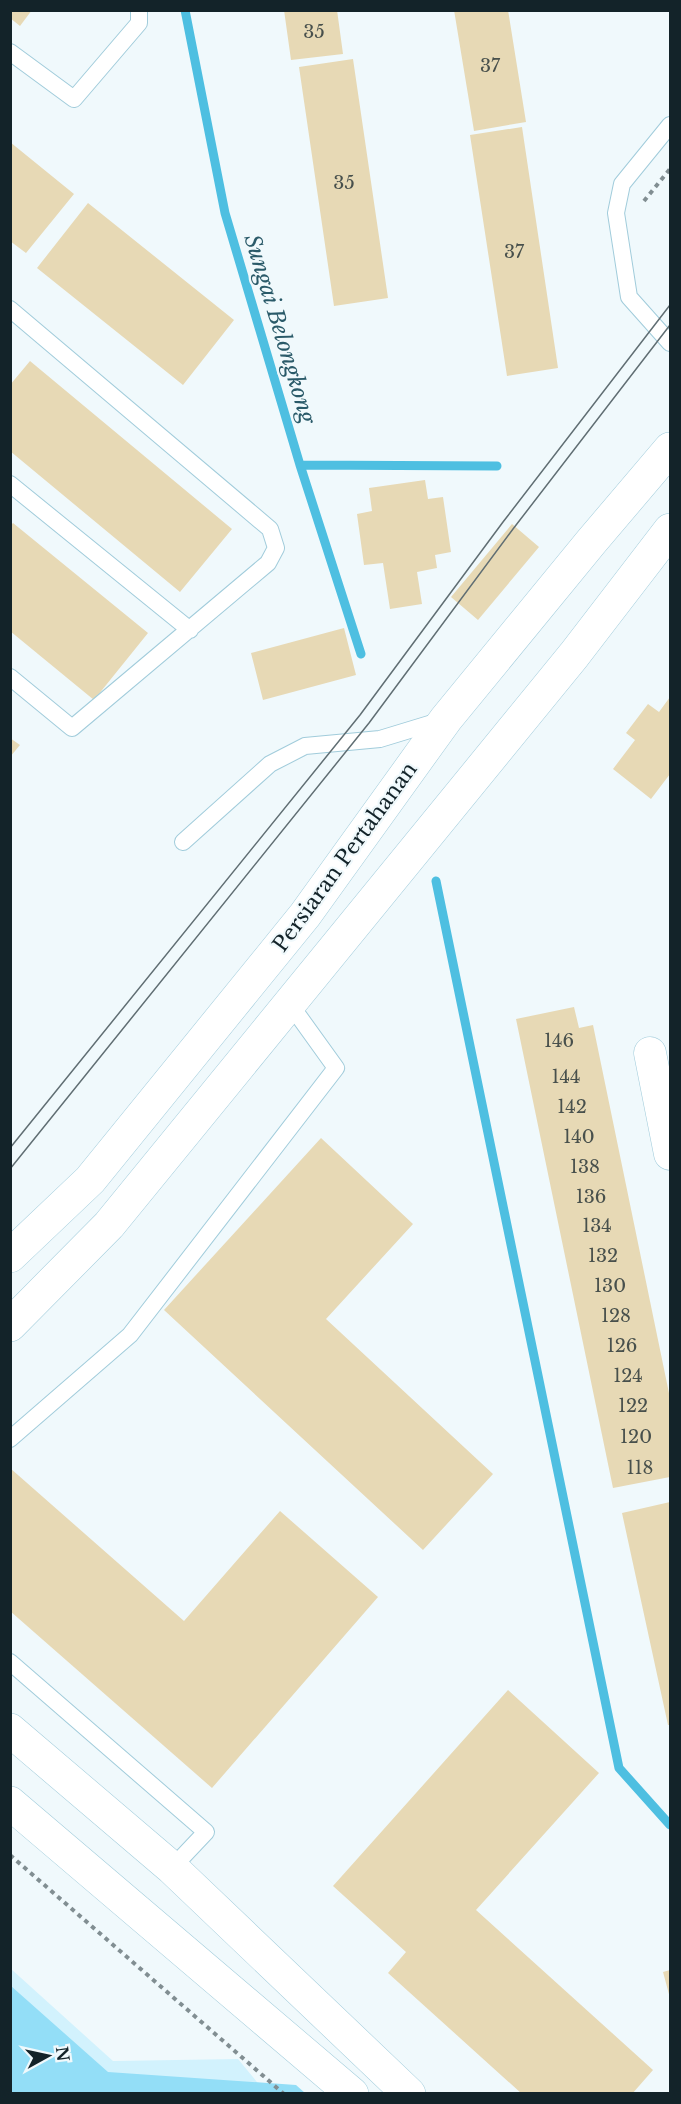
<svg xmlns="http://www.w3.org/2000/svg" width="681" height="2104" viewBox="0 0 681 2104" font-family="'Libre Baskerville',serif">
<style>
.built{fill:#d2f2fd}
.green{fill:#93def7}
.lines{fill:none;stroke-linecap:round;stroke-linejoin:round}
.stream{stroke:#4ebfe1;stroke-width:9}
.building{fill:#e7d9b5}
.lane-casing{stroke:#a1ccdb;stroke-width:18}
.street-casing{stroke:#a1ccdb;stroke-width:33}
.secondary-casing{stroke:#a1ccdb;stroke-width:34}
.path{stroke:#818e92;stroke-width:4;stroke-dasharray:4.5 4.5;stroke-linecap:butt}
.lane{stroke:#fff;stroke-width:16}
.street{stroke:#fff;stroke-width:32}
.secondary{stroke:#fff;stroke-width:33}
.tram{stroke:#606e73;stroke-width:1.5}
.labels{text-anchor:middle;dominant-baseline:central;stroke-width:4.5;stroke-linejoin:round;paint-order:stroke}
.number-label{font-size:18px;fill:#48504c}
.street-label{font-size:21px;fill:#132329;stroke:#f0f9fc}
.water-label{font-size:22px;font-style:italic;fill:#2a5a69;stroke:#f0f9fc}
</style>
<rect width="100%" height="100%" fill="#f0f9fc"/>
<path class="built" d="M10 1968 113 2061 238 2059 266 2093H11Z"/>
<path class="green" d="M11 1986 108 2072 296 2085 305 2093H11Z"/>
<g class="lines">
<path class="stream" d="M185 10 225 213 300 465 361 654
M300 465 497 466
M436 881 619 1768 670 1825"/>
</g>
<path class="building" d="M10 10H32L20 26 10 18Z
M284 10H337L343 54 291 60Z
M454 10H508L526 122 474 131Z
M353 59 388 298 334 306 299 67Z
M522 127 558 368 507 376 470 135Z
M10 142 74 194 26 253 10 241Z
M88 203 234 320 183 385 37 268Z
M30 361 232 529 180 592 10 451V385Z
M425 480 428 499 443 497 451 552 435 555 437 568 417 572 422 604 390 609 383 563 364 565 357 514 372 511 369 488Z
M13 523 148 633 94 700 10 631V526Z
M512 524 539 547 478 620 451 597Z
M344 628 356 675 263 700 251 653Z
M670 697V774L651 799 613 769 635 740 626 733 648 704 659 712Z
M10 738 20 745 10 757Z
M574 1007 579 1028 593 1025 670 1398V1477L613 1488 516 1019Z
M321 1138 413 1224 326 1319 493 1474 423 1550 164 1310Z
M10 1468 184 1621 280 1511 378 1597 212 1788 10 1611Z
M670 1502V1725H668L622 1513Z
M508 1690 599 1773 476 1910 653 2070 632 2094H522L388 1973 406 1952 333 1886Z
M670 1970V1998L663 1972Z"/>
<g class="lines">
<defs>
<path id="lane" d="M10 52 74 99 139 23V10
M670 125 622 184 616 213 629 297 670 343
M10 309 270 529 276 548 268 563 72 728 10 677
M10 484 190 630
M183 842 270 764 305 746 380 739 439 721
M10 1439 130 1335 336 1068 290 1004
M10 1662 206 1832 172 1868"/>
<path id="street" d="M650 1053 670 1154"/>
<path id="secondary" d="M10 1256 90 1180 305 915 446 719 591 542 670 449
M10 1325 109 1225 574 655 670 530
M10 1730 172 1868 409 2094
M10 1803 352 2094"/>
</defs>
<use href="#lane" class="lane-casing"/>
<use href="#street" class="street-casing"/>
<use href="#secondary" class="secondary-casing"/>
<path class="path" d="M644 201 670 169
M10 1855 284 2094"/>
<use href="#lane" class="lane"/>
<use href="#street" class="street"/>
<use href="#secondary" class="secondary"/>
<path class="tram" d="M10 1148 360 715 503 522 670 305
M10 1169 369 723 513 529 670 325"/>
</g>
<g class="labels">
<g class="number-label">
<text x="314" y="32">35</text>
<text x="490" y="66">37</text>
<text x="344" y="183">35</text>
<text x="514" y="252">37</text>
<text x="559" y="1041">146</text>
<text x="566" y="1077">144</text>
<text x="572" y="1107">142</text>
<text x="579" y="1137">140</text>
<text x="585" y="1167">138</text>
<text x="591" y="1197">136</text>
<text x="597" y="1226">134</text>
<text x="603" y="1256">132</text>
<text x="610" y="1286">130</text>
<text x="616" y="1316">128</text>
<text x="622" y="1346">126</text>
<text x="628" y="1376">124</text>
<text x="633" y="1406">122</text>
<text x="636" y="1437">120</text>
<text x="640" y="1468">118</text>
</g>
<g class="street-label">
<text transform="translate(345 857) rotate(-54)">Persiaran Pertahanan</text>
</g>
<g class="water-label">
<text transform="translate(280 329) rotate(73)">Sungai Belongkong</text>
</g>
</g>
<rect width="681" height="2104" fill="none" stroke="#132329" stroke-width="24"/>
<g transform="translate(48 2056) rotate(82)" stroke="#f0f9fc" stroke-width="4.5" paint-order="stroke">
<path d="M0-4.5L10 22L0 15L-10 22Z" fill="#132329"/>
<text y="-9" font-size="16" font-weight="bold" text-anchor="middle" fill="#132329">N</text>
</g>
</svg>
